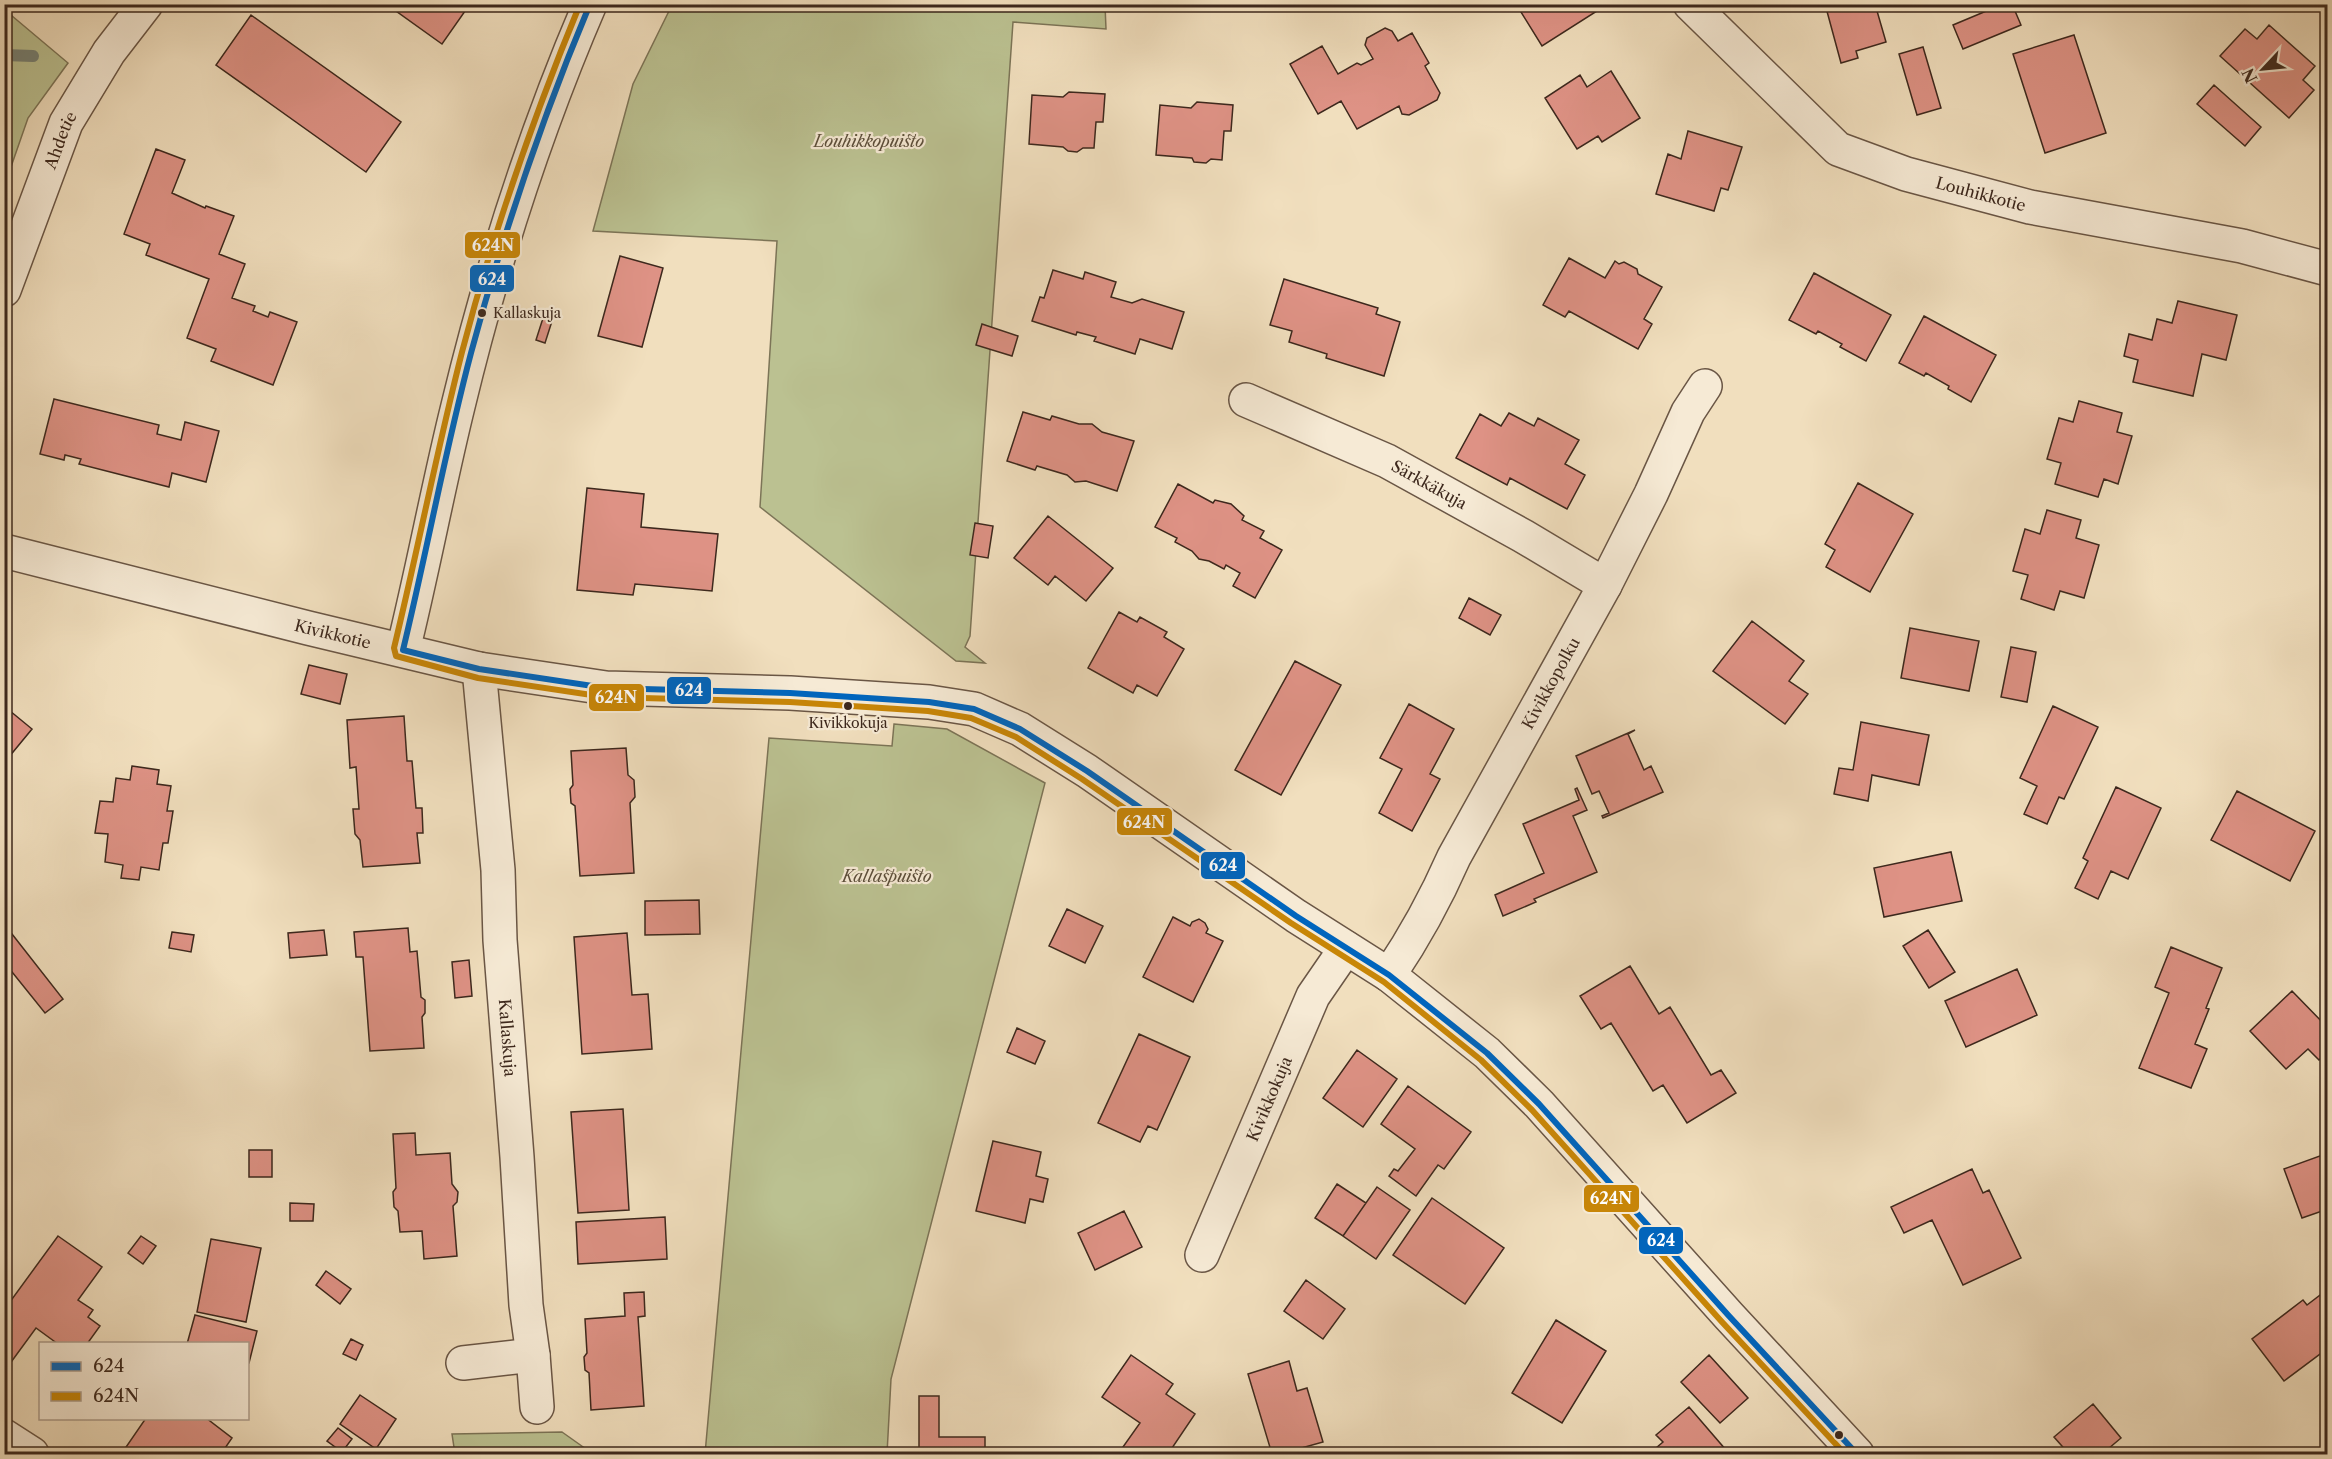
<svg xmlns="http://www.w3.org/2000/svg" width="2332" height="1459" viewBox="0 0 2332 1459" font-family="'Libre Caslon Text',serif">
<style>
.green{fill:#bbc191;stroke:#7c7457;stroke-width:1.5}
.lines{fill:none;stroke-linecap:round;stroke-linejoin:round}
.stream{stroke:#758175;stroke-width:12}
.building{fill:#de9285;stroke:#3d281d;stroke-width:1.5}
.minor-casing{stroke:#6a5645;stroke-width:36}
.minor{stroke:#f6ead5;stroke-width:33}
.bus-1-casing{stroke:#f6ead5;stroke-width:10}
.bus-2-casing{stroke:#f6ead5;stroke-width:10}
.bus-1{stroke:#0065bd;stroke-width:6}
.bus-2{stroke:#c88607;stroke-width:6}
.bus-dot{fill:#3d281d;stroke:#f6ead5;stroke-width:2}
.labels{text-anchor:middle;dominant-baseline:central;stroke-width:4.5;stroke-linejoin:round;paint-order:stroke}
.bus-label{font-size:14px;fill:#3d281d;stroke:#f6ead5;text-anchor:start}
.street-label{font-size:16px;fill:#3d281d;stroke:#f6ead5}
.park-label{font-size:16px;font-style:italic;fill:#5c4e3a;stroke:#f6ead5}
.line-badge{stroke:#f6ead5;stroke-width:2}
.badge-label{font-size:16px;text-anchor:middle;font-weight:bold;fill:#fff}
</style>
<rect width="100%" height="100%" fill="#f1dfbe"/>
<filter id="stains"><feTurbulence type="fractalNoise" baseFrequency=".00333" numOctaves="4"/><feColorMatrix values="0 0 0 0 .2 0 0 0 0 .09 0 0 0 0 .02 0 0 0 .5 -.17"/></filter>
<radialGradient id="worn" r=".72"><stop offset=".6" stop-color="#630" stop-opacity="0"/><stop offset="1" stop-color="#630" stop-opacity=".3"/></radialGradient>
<path class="green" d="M672 5H1105L1106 29 1013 22 970 636 965 647 985 663 956 661 760 507 777 241 593 231 633 84Z
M5 10 68 63 28 118 5 184Z
M894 724 947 729 1045 783 891 1379 887 1454H705L769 738 892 746Z
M562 1432 593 1454H455L452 1434Z"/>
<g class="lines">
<path class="stream" d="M4 55 33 56"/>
</g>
<path class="building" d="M401 4H470L442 44 396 11Z
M1516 4H1593L1597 11 1542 46Z
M1825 4H1875L1886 42 1856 51 1858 58 1841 63Z
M2003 4H2012L2021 25 1963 49 1953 25Z
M251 15 401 122 366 172 216 65Z
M2269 25 2315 66 2303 80 2314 90 2289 118 2220 56 2245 29 2257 39Z
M1385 28 1392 31 1398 41 1412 33 1429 63 1425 66 1440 93 1437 100 1409 115 1402 114 1399 106 1357 129 1341 101 1318 114 1290 64 1322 46 1338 74 1357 63 1361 65 1373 59 1365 45 1367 38Z
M2074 35 2106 133 2045 153 2013 54Z
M1923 47 1941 108 1917 115 1899 54Z
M1611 71 1640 118 1602 142 1598 136 1577 149 1545 98 1580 75 1587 87Z
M2214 85 2261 127 2245 146 2197 104Z
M1069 92 1105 94 1103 122H1096L1094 148H1083L1077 152 1068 151 1063 147 1029 144 1032 95 1063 97Z
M1197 102 1233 105 1231 131H1224L1222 160 1211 159 1206 163 1194 162 1192 158 1156 155 1160 105 1191 108Z
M1688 131 1742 147 1728 190 1721 188 1714 211 1656 194 1668 154 1681 159Z
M156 149 185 160 172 193 205 208 206 206 234 216 219 254 245 264 232 298 255 306 253 311 268 317 270 312 297 322 273 385 211 361 216 349 187 338 209 279 146 255 150 244 124 234Z
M620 256 663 268 642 347 598 336Z
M1569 258 1605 278 1615 261 1619 264 1624 262 1637 269 1638 274 1662 287 1644 319 1652 324 1638 349 1569 311 1565 317 1543 305Z
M1053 270 1083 279 1085 272 1116 282 1111 297 1132 303 1142 299 1184 312 1172 349 1140 339 1135 354 1094 341 1096 337 1077 332 1076 335 1032 321 1040 297 1044 298Z
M1814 273 1891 315 1866 361 1840 347 1842 344 1818 331 1816 334 1789 320Z
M1284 279 1378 308 1376 314 1400 322 1384 376 1326 358 1327 354 1289 342 1292 331 1270 325Z
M2178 301 2237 315 2226 360 2202 354 2193 396 2133 382 2138 360 2124 356 2129 334 2152 340 2157 319 2172 323Z
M544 315 553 318 545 343 536 340Z
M1924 316 1996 355 1971 402 1948 389 1949 386 1926 373 1924 376 1899 363Z
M982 324 1018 336 1012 356 976 345Z
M54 399 159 425 157 434 181 440 185 422 219 431 206 482 172 473 169 487 79 464 81 459 65 455 64 460 40 454Z
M2079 401 2122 413 2117 432 2132 436 2118 484 2104 479 2098 497 2055 484 2061 463 2047 459 2059 418 2073 422Z
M1023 412 1050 420 1052 416 1079 424H1092L1102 432 1134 441 1117 491 1086 481 1075 482 1067 475 1037 466 1035 470 1007 461Z
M1509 413 1534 426 1538 418 1579 440 1565 464 1585 475 1567 509 1510 478 1507 485 1456 458 1480 414 1501 426Z
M1858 483 1913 514 1870 592 1826 567 1835 550 1825 544Z
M1178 484 1213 503 1215 500 1231 504 1244 516 1242 520 1264 531 1260 538 1282 550 1255 598 1233 586 1240 573 1226 565 1224 569 1209 561 1199 559 1192 551 1175 542 1177 538 1155 527Z
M587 488 644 494 641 527 718 534 712 591 635 584 633 595 577 590Z
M2047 510 2081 520 2076 538 2099 545 2084 598 2060 591 2054 610 2021 599 2028 575 2013 571 2025 529 2040 534Z
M1048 516 1113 568 1086 601 1055 576 1048 585 1014 558Z
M975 523 993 526 988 558 970 555Z
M1469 598 1501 615 1490 635 1459 618Z
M1119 612 1137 622 1140 617 1167 632 1164 637 1184 649 1157 696 1137 685 1133 693 1088 668Z
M1752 621 1804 661 1789 681 1808 694 1785 724 1713 671Z
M1910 628 1979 641 1969 691 1901 678Z
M2011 647 2036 652 2027 702 2001 697Z
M1295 661 1341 685 1281 795 1235 770Z
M309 665 347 674 340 704 301 694Z
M1409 704 1454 729 1430 774 1440 779 1412 831 1379 813 1402 769 1380 758Z
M4 706 32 729 4 763Z
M2053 706 2098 727 2064 799 2059 797 2047 824 2024 814 2037 786 2020 778Z
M404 716 407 761H412L416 808H422L423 833H417L420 863 363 867 360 840 355 834 353 809H359L356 767 350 768 347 720Z
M1861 722 1929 735 1919 785 1872 775 1868 801 1834 794 1839 768 1853 770Z
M1635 730 1628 734 1644 770 1651 766 1663 792 1603 818 1602 816 1609 813 1599 791 1592 794 1576 756Z
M626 748 628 775 634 780 635 797 630 803 634 873 580 876 575 806 571 803 570 789 573 785 571 751Z
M132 766 159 770 157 784 171 786 167 811H173L168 843H163L159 870 141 867 139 880 121 878 123 865 105 862 108 834 95 833 100 801 113 802 116 778 130 780Z
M2116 787 2161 808 2128 879 2111 871 2098 899 2075 888 2088 861 2083 858Z
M1577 788 1587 810 1573 816 1597 872 1534 899 1536 902 1503 916 1495 895 1544 873 1523 824 1579 800 1575 789Z
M2237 791 2315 831 2290 881 2211 840Z
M1951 852 1962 901 1884 917 1874 868Z
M699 900 700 934 645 935V901Z
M1067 909 1103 926 1085 963 1049 946Z
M1173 917 1190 926 1192 922 1199 919 1205 923 1208 929 1206 933 1223 941 1193 1002 1143 977Z
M408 928 410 952 417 951 421 997 425 1000V1013L422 1017 424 1048 370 1051 363 957H356L354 932Z
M324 930 327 955 290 958 288 933Z
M1928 930 1955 972 1929 988 1903 946Z
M172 932 194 935 191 952 169 948Z
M627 933 632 995 648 994 652 1049 582 1054 574 937Z
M12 934 63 999 45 1013 4 962V939Z
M2171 947 2222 968 2206 1008 2209 1009 2195 1044 2207 1049 2191 1088 2139 1068 2169 993 2155 987Z
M469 960 472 996 455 998 452 962Z
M1630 966 1659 1014 1670 1007 1711 1075 1721 1070 1736 1093 1687 1123 1663 1085 1653 1091 1611 1023 1601 1029 1580 996Z
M2017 969 2037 1015 1966 1047 1945 1001Z
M2292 991 2328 1028 2324 1033 2328 1037V1052L2319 1060 2308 1049 2286 1069 2250 1031Z
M1017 1028 1045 1041 1035 1064 1007 1052Z
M1139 1034 1190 1057 1157 1130 1148 1126 1140 1142 1098 1123Z
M1357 1050 1397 1079 1363 1127 1323 1098Z
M1408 1086 1471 1132 1444 1169 1438 1165 1416 1196 1389 1176 1394 1169 1398 1171 1415 1149 1381 1124Z
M623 1109 629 1210 578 1213 571 1112Z
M415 1133 416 1155 450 1153 452 1184 458 1192 457 1202 453 1206 457 1256 424 1259 422 1231 400 1232 398 1211 394 1207 393 1192 396 1188 393 1134Z
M993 1141 1041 1152 1036 1176 1048 1179 1043 1202 1030 1199 1025 1223 976 1211Z
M249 1150H272V1177H249Z
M2328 1153V1209L2302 1218 2284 1169Z
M1972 1169 1983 1193 1989 1190 2021 1258 1963 1285 1932 1220 1904 1233 1891 1207Z
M1337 1184 1366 1203 1343 1236 1315 1218Z
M1377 1187 1410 1210 1376 1259 1343 1236Z
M1432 1198 1504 1248 1465 1304 1393 1255Z
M290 1203 314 1204 313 1221H290Z
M1124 1211 1142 1247 1095 1270 1078 1233Z
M665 1217 667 1259 578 1264 576 1222Z
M58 1236 102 1267 78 1300 93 1310 88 1317 100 1326 87 1344H58L36 1328 6 1369 4 1304 7 1306Z
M141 1236 156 1246 143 1264 128 1253Z
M211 1239 261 1248 246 1322 197 1312Z
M326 1271 351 1289 340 1304 316 1285Z
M1306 1280 1345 1309 1323 1339 1284 1311Z
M2328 1289V1348L2284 1381 2252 1339 2303 1300 2307 1305Z
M644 1292 645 1316 638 1317 644 1406 591 1410 589 1373 585 1370 584 1357 587 1353 585 1319 625 1316 624 1293Z
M195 1315 257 1331 249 1363H248V1344H187Z
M1556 1320 1606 1351 1562 1423 1512 1393Z
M351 1339 363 1345 356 1360 343 1354Z
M1131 1355 1173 1384 1166 1394 1195 1414 1168 1454H1118L1140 1423 1102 1397Z
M1709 1355 1748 1398 1720 1423 1681 1382Z
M1289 1361 1297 1391 1307 1388 1323 1442 1280 1454H1272L1248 1374Z
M360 1395 396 1419 376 1449 340 1424Z
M919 1396H939V1437H985V1454H919Z
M2093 1404 2121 1438 2102 1454H2069L2054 1437Z
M1689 1407 1726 1450 1721 1454H1649L1663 1442 1656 1435Z
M146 1418H206L232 1438 221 1454H130L124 1450Z
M338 1428 352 1439 342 1452 327 1441Z"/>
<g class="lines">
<defs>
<g id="minor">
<path id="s1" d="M1690 4 1838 149 1906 174 2030 207 2242 246 2328 269"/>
<path id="s2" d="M4 290 66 123 109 52 146 4"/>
<path id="s3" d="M1246 400 1387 461 1523 536 1605 585"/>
<path id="s4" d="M4 551 308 628 479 669 606 688 790 693 929 702 974 709 1020 729 1087 771 1296 916 1389 975 1487 1053 1539 1104 1729 1316 1857 1454"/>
<path d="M403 650C423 569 438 487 458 406 491 269 534 134 590 4"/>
<path id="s5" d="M479 669 498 870 500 940 517 1157 526 1305 533 1355 537 1407"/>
<path id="s6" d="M1389 975C1414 938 1436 898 1454 857L1605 585 1651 494 1688 412 1705 386"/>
<path id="s7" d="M1202 1255 1313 996 1346 948"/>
<path d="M463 1363 533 1355"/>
<path d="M4 1436 32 1454"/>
</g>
</defs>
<use href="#minor" class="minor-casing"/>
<use href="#minor" class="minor"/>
<defs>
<path id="bus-1" d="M403 650 479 669 606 688 790 693 929 702 974 709 1020 729 1087 771 1296 916 1389 975 1487 1053 1539 1104 1729 1316 1857 1454
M403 650C427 551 445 451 471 353 503 234 542 118 590 4"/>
<path id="bus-2" d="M580 4C533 118 493 233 462 352 437 450 418 549 394 648L396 656 478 678 605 697 790 702 928 711 971 718 1016 737 1082 779 1291 923 1384 982 1481 1060 1532 1110 1722 1322 1845 1454"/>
</defs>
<use href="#bus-1" class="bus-1-casing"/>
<use href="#bus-2" class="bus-2-casing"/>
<use href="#bus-1" class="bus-1"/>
<use href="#bus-2" class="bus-2"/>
</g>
<g class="bus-dot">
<circle cx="482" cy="313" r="5"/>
<circle cx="848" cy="706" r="5"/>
<circle cx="1839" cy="1435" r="5"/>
</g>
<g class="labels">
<g class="bus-label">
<text x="493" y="313">Kallaskuja</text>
<text x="848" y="723" text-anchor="middle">Kivikkokuja</text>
</g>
<g class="street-label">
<text stroke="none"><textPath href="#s2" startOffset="160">Ahdetie</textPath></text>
<text stroke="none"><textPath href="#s1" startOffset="357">Louhikkotie</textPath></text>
<text stroke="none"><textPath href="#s3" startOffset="202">Särkkäkuja</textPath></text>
<text stroke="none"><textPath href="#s4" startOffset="339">Kivikkotie</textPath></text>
<text stroke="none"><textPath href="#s6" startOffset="334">Kivikkopolku</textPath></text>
<text stroke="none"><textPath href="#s5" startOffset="370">Kallaskuja</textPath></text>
<text stroke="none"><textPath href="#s7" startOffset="170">Kivikkokuja</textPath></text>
</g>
<g class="park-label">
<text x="869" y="141">Louhikkopuisto</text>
<text x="887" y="876">Kallaspuisto</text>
</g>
</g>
<g class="line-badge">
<rect x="464" y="231" width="57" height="28" rx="6" fill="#c88607"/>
<rect x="469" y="264" width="46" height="29" rx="6" fill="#0065bd"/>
<rect x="666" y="676" width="46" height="29" rx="6" fill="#0065bd"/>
<rect x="588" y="683" width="57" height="29" rx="6" fill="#c88607"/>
<rect x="1116" y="807" width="57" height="29" rx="6" fill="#c88607"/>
<rect x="1200" y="851" width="46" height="29" rx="6" fill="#0065bd"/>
<rect x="1583" y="1184" width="57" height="29" rx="6" fill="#c88607"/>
<rect x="1638" y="1226" width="46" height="29" rx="6" fill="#0065bd"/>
</g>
<g class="badge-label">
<text x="493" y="251">624N</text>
<text x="492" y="285">624</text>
<text x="689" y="696">624</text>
<text x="616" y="703">624N</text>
<text x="1144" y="828">624N</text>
<text x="1223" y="871">624</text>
<text x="1611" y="1204">624N</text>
<text x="1661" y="1246">624</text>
</g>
<rect width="2332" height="1459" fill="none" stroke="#f1dfbe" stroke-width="24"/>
<rect x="6" y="6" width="2320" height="1447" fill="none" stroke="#3d281d" stroke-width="3"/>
<rect x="12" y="12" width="2308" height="1435" fill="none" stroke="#3d281d" stroke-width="1.5"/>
<rect x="39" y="1342" width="210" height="78" fill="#f6ead5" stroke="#ac9c8b" stroke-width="1.5"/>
<rect x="51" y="1362" width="30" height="9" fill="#0065bd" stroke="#ac9c8b" stroke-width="1.5"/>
<text x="93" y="1372" font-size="18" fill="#3d281d">624</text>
<rect x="51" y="1392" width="30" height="9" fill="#c88607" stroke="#ac9c8b" stroke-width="1.5"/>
<text x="93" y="1402" font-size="18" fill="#3d281d">624N</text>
<g transform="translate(2263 69) rotate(244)" stroke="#f6ead5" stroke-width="4.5" paint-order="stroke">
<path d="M0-4.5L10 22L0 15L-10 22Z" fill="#3d281d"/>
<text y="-9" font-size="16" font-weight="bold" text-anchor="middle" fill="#3d281d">N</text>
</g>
<rect width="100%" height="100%" filter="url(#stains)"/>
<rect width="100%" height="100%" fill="url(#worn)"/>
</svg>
